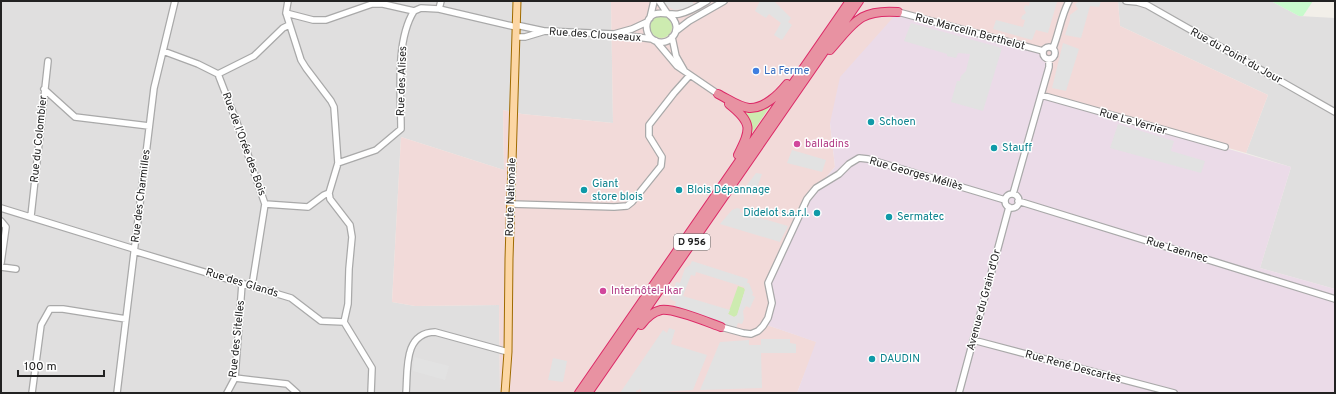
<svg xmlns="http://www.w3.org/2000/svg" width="1336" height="394" viewBox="0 0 1336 394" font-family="Overpass,sans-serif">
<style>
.residential{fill:#e0dfdf}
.commercial{fill:#f2dad9}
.industrial{fill:#ebdbe8}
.grass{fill:#cdebb0}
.park{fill:#c8facc}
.parking{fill:#e2e2e2;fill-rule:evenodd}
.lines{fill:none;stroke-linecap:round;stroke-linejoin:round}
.minor-casing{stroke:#a9a9a9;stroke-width:8}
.major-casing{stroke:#a06b00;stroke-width:9}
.highway-casing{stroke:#dc2a67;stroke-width:10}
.minor{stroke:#fff;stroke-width:5.5}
.major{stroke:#fcd6a4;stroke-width:7}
.highway{stroke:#e892a2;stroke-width:8}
.shop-dot{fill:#3f7fe0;stroke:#fff;stroke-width:1.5}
.culture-dot{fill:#0f9aa8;stroke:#fff;stroke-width:1.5}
.hotel-dot{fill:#d1479c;stroke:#fff;stroke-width:1.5}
.labels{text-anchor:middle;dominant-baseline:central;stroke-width:3;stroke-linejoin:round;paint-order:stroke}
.shield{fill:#fff;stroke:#646464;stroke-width:1}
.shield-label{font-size:10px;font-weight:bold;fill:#222}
.street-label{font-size:11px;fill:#222;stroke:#fff}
.shop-label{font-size:11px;fill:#366cbe;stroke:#fff;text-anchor:start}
.culture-label{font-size:11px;fill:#0d838f;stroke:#fff;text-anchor:start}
.hotel-label{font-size:11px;fill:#b23c85;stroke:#fff;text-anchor:start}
</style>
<rect width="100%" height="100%" fill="#f2efe9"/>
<path class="residential" d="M1 1H611L613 123 522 114 503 110 504 170 401 137 392 302 415 306 499 305 500 393H1Z
M1118 1H1271L1299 16 1335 18V289L1260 268 1291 167 1246 153 1268 95 1120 26Z"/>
<path class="commercial" d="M611 1H1118L1120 26 1268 95 1246 153 1225 147 830 123 835 167 807 199 764 324 817 342 797 393H500L499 305 415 306 392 302 401 137 504 170 503 110 522 114 613 123Z"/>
<path class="industrial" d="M898 12 1035 49 1049 67 1041 95 1291 167 1260 268 1335 289V393H797L816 342 764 324 772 303 768 283 807 199 835 167 830 123 840 77Z"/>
<path class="grass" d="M650 27a11 11 0 1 1 22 0a11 11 0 1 1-22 0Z
M774 100 750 136 748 117 745 111Z
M738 286 744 288 745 290 737 316 734 317 728 314Z"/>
<path class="park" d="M1271 1H1313L1303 16H1299Z"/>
<path class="parking" d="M663 1H692L694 4 684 9 674 10 667 6Z
M760 1H774L791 18 788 22 792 25 782 40 774 35 781 23 769 14 766 18 755 11Z
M1030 1H1052L1057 2 1048 33 1036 30 1032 40 993 29 996 20 1023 27 1025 20 1021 19 1022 16 1026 13 1024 9 1025 5 1029 6Z
M1080 1H1101L1099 7 1090 6 1081 38 1065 35 1070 20V15L1078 9 1075 4Z
M911 23 1002 48 983 111 951 102 957 81H960L961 76 966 71 970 54 958 53 956 58 947 56V54L904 41Z
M1063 43 1079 49 1066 91 1052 88Z
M1118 124 1174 141 1171 151 1205 161 1201 173 1110 148Z
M792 150 826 160 822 172 787 163Z
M756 173 762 174 754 196 742 192Z
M737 208 741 209 740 212 788 226 780 242 720 224 732 210Z
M692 261 748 279 747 283H749L753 293 752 295 755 297 750 308 746 306 743 311 744 319 742 324 738 323 736 328 674 308 676 302 670 299 676 282 680 283 685 268 690 265ZM696 272 744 287 745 290 737 315 734 317 728 314 730 310 683 296 691 275 695 276Z
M669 328 675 330 671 344 707 355 693 390 641 393V389L636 391V393H620L663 330 667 333Z
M761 339H790V343L796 344V353H761L762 388 700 390 720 342 749 340V345H761Z
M414 357 449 366 445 380 413 371Z
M553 358 567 361 563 382 548 380Z"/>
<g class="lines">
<defs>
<path id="minor" d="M288 1 286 13 301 60 306 68 331 101 334 107 338 163 329 193 330 199 350 225 352 237 349 269 348 304 344 322 372 368 371 393
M659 1 667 13
M1126 1 1137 2
M1134 1 1147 5 1335 112
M439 9 441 1
M898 12 1043 51
M286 13 313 20H326L372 4H383L414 11 421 8 439 9 516 27
M668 14C689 29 665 53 650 37 647 33 646 28 647 23 652 7 668 16 679 14 689 12 699 6 707 1
M650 18 654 1
M516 25 544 31
M676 31 689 21 724 1
M614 34 632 29 647 22
M516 37H525L545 31 614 34 652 39
M672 37 676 56 684 70
M656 41 677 66 718 94
M1043 53a6 6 0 1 1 12 0a6 6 0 1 1-12 0Z
M1053 48C1059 33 1061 16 1069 1
M163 51 198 64 218 74
M218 74 237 123 265 204 252 286
M218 74 254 56 283 28 289 25
M44 89 75 117 149 126
M1041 95 1225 147
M338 163 376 150 401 129C401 95 395 41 414 11
M1013 194 1049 67V59
M1005 201a7 7 0 1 1 14 0a7 7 0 1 1-14 0Z
M1018 201 1335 299
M265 204 308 207 324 195 329 193
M511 204 614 207 627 206 632 202 661 166 662 157 649 136V125L674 93 690 75
M1 208 134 249
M31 216 48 61
M1 221 6 227 1 263
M134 251 291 298 321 321 344 322
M1 267 16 269
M721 327 743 333 751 334 758 331 763 326 768 318 772 303 768 283 807 199 816 188 839 174 849 164 859 158 868 159 1005 200
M973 340 1174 393
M235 378 287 384 297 393
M32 393 41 325 50 309H63L126 319
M117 393 154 88 175 1
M227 393 235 378 242 284
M406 393C408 370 403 333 435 332L508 352
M959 393 1009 207"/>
<path id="major" d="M505 393 508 352 509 259 517 1"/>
<path id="highway" d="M830 50C854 23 859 9 898 12
M718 94C728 99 739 107 749 108 764 109 779 94 787 84
M729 104C753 123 751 129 738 155
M641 325C646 318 652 312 661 310 674 308 707 322 721 327
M579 393 850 1
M588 393 859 1"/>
</defs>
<use href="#minor" class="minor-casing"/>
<use href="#major" class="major-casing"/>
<use href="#highway" class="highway-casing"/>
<use href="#minor" class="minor"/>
<use href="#major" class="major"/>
<use href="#highway" class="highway"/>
</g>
<circle class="shop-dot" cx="756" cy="71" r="4"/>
<g class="culture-dot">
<circle cx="871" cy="122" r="4"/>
<circle cx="994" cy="148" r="4"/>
<circle cx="584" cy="190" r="4"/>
<circle cx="679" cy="190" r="4"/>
<circle cx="817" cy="213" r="4"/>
<circle cx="889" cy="217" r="4"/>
<circle cx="872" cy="359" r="4"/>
</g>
<g class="hotel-dot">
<circle cx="797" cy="144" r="4"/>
<circle cx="603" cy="291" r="4"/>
</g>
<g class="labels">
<rect class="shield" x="674" y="234" width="36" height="16" rx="3"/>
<g class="shield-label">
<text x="692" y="242">D 956</text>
</g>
<g class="street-label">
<text transform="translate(970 32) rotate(15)">Rue Marcelin Berthelot</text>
<text transform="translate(595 35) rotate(4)">Rue des Clouseaux</text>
<text transform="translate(1236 56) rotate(29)">Rue du Point du Jour</text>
<text transform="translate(402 81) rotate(-88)">Rue des Alises</text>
<text transform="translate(1133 122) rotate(16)">Rue Le Verrier</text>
<text transform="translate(39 139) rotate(-84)">Rue du Colombier</text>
<text transform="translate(244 144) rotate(70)">Rue de l'Orée des Bois</text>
<text transform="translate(916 174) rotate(16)">Rue Georges Méliès</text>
<text transform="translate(141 196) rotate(-83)">Rue des Charmilles</text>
<text transform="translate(511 197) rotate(-88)">Route Nationale</text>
<text transform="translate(1177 250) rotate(17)">Rue Laennec</text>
<text transform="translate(242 283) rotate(17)">Rue des Glands</text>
<text transform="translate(984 300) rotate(-75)">Avenue du Grain d'Or</text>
<text transform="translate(237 339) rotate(-84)">Rue des Sitelles</text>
<text transform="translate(1073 367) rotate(15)">Rue René Descartes</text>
</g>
<g class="shop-label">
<text x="764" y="71">La Ferme</text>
</g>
<g class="culture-label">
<text x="879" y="122">Schoen</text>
<text x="1002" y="148">Stauff</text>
<text x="592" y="184">Giant<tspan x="592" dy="13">store blois</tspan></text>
<text x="687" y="190">Blois Dépannage</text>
<text x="809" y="213" text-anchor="end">Didelot s.a.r.l.</text>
<text x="897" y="217">Sermatec</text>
<text x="880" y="359">DAUDIN</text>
</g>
<g class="hotel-label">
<text x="805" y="144">balladins</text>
<text x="611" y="291">Interhôtel-Ikar</text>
</g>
</g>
<rect width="1336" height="394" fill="none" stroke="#222222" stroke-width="4"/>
<path d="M18 370v6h86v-6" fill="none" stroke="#222222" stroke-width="2"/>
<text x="24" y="370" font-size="12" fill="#222222" stroke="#ffffff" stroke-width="3" paint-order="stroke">100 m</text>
</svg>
